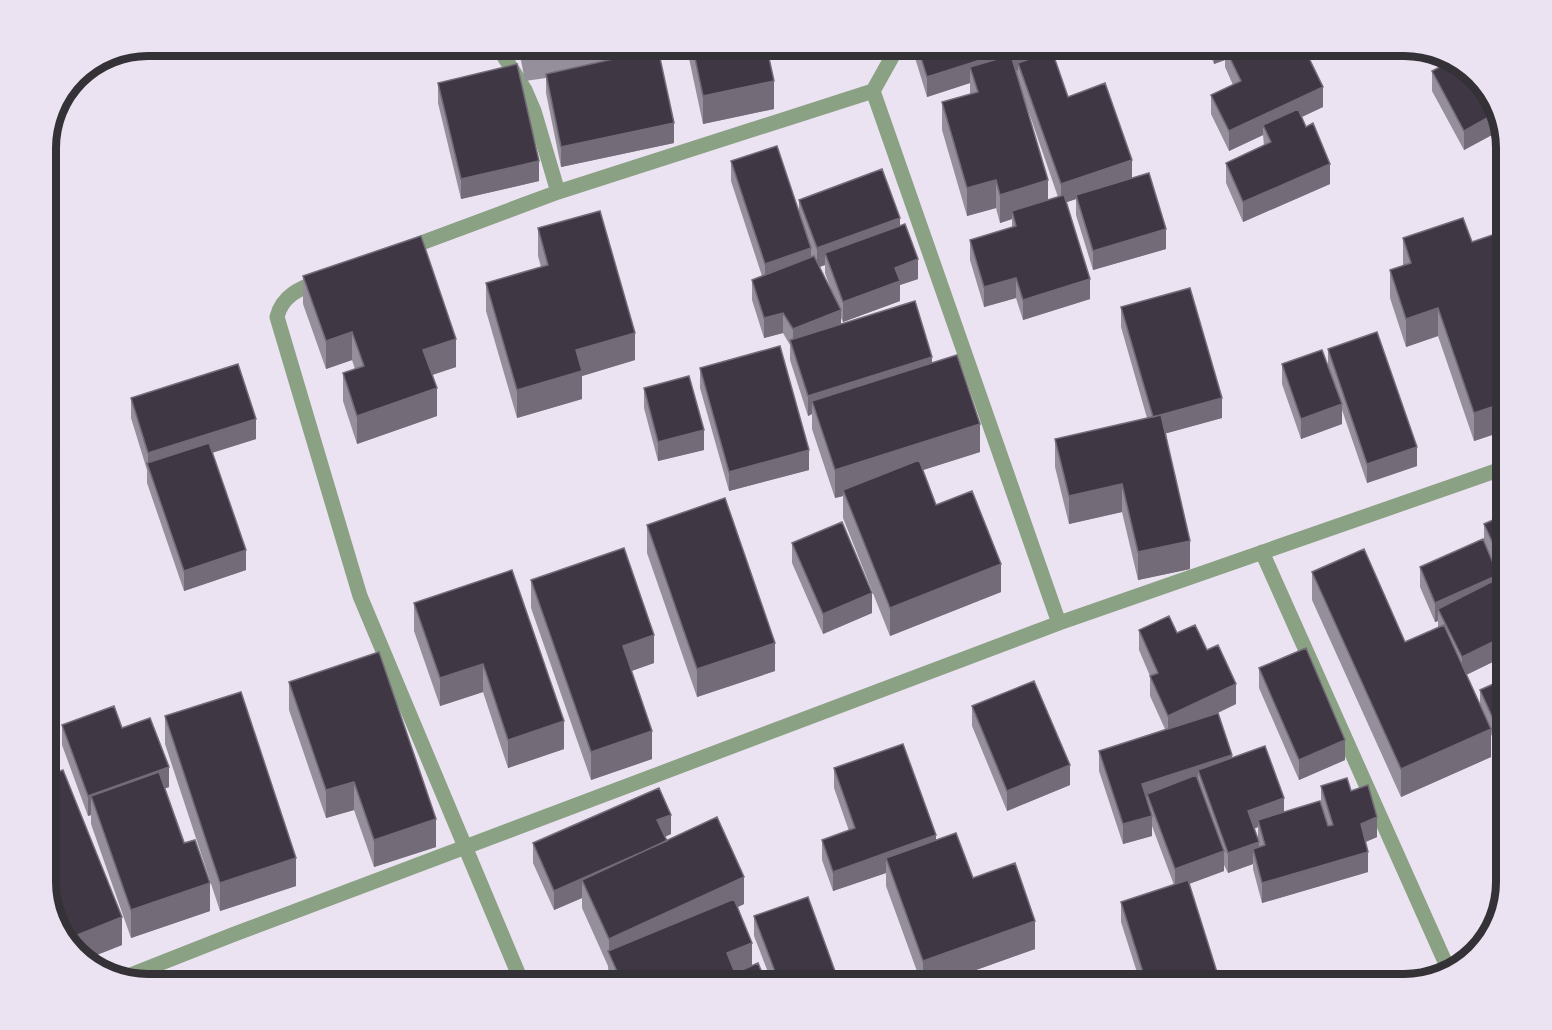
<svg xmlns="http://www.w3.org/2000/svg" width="1552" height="1030" viewBox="0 0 1552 1030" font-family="Montserrat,sans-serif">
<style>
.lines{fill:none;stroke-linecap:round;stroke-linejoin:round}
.minor{stroke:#8ba184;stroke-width:15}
.wall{fill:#958e9b;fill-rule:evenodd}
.shaded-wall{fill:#736b78}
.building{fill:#3f3844;stroke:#736b78;stroke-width:1.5}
.rim{fill:none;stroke:#353237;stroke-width:8}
</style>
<rect width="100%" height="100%" fill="#ebe3f2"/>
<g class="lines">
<path class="minor" d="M897 48 873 91 1059 623
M500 50 525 90 534 111 558 192
M405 249 558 192 873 91
M321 280C301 288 282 295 277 317L360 596 523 985
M1262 552 1450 973
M123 978 232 935 1059 623 1507 467"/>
</g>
<path class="wall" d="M1207 46H1303L1323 107 1302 117 1330 184 1243 222 1226 183V163L1264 146 1263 135 1229 151 1211 114V95L1233 85 1225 67V60L1214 64Z
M990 47 993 60 998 59 994 47H1087L1054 58 1068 97 1132 178 1166 249 1093 270 1076 215V199L1067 202 1090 299 1023 320 1016 298 984 307 970 260V240L1012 227V219L1000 223 996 208 967 216 942 130V102L970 94V83L927 97 912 48ZM1027 107 1058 197 1048 200Z
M687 49H781V51L768 53 774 109 703 124Z
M519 50H610V60L674 143 561 167 546 93V78L525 81Z
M1443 57 1461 62 1493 96 1503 129 1464 150 1432 91V71L1446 63Z
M438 83 539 181 461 199 438 103Z
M731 161 799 212V200L900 226 918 279 900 285V301L843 322 841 318V324L932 363 980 452 923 470 936 505 1001 592 890 636 843 518V496L835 498 812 429V414L808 416 790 360V345L783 333 764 338 752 300V280L762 276 731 181ZM825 265V273L830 287 819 267Z
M538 228 635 360 582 376V399L517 418 486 311V283L541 267 538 256Z
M1507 230V430L1474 441 1438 336 1406 347 1390 298V270L1403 266V238L1472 242Z
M303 276 456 367 432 375 437 416 357 444 343 401V373L355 369 352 360 326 369 303 304Z
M1121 307 1222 418 1166 433 1190 569 1138 580 1122 512 1069 524 1055 467V439L1147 418 1121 327Z
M1328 349 1417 466 1367 483 1342 410V424L1301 439 1282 384V364L1328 365Z
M700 368 809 470 729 491 700 388Z
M644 388 704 450 658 461 644 408Z
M131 398 256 439 212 453 246 570 184 591 147 483V470L131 418Z
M1507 514V594L1498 575V581L1507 598V655L1466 675 1480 705V690L1507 678V764L1500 743V741L1495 743 1491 734V757L1401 797 1312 600V572L1405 642 1438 627V621L1435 622 1420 587V567L1484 542V524Z
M647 525 775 671 697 697 647 553Z
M792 543 872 613 823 634 792 563Z
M512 570 564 749 508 768 483 692 440 706 414 631V603Z
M531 580 654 663 631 671 652 759 591 780 531 608Z
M1139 630 1177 633 1207 650 1236 704 1218 713 1232 758 1284 812 1321 805V786L1351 791 1377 837 1365 842 1368 872 1262 903 1253 869V864L1228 873 1224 865V871L1189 884 1221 985H1141L1121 922V902L1174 885 1152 826V836L1123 844 1099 771V751L1165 729 1150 696V676L1139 650ZM1258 827V838L1254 829Z
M1259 668 1345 760 1299 780 1259 688Z
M289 682 436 847 374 867 354 810 326 818 289 710Z
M972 706 1070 785 1007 811 972 726Z
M165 716 296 886 220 911 165 744Z
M62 725 122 728 169 787 165 788 210 911 131 938 91 824V815L88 816 62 745Z
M834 768 936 840 973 878 1035 949 934 985H922L886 886V873L833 891 822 860V840L849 831 834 788Z
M671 834 665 837 667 841 744 904 738 907 752 966 767 985H602V983L609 980 608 966 582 908V898L554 910 533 863V843Z
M45 889 122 945 84 960 59 933Z
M754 916 840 985H773L754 936Z"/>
<path class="shaded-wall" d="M1214 46H1258L1225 48V60L1214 64Z
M1027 47H1087L1020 69 1018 63V70L1003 75V55Z
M993 56V75L970 67V83L927 97V77Z
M774 81V109L703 124V96Z
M1323 87V107L1267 133 1263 125V135L1229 151V131Z
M1498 112 1503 129 1464 150V131Z
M674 123V143L561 167V147Z
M1132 160V180L1076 195V199L1061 204V184Z
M539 161V181L461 199V179Z
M1330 164V184L1243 222V202Z
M996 180V208L967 216V188Z
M1048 180V208L1012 211V219L1000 223V195Z
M900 218V237L825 253V265L817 268V248Z
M1166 229V249L1093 270V251Z
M811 248V268L765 283V264Z
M918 259V279L900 285V301L843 322V302L895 268Z
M1016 278V298L984 307V287Z
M1090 279V299L1023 320V300Z
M1438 308V336L1406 347V319Z
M841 310V330L793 349V329Z
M783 313V333L764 338V318Z
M352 332V360L326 369V341Z
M635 333V360L582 376V399L517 418V390L576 350Z
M456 339V367L423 378V350Z
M932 357V377L812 401V414L808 416V396Z
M437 388V416L357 444V416Z
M1222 398V418L1153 437V417Z
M1507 402V430L1474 441V413Z
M1342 404V424L1301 439V419Z
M256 419V439L150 472 148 466V453Z
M980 424V452L844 495 843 490V496L835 498V470Z
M704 430V450L658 461V442Z
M1417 447V466L1367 483V464Z
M809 450V470L729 491V472Z
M1122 484V512L1069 524V496Z
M1190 541V569L1138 580V552Z
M246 550V570L184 591V571Z
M1001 564V592L890 636V608Z
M1498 575V595L1438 609V621L1435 622V603Z
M872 593V613L823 634V614Z
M654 635V663L623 674V646Z
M1507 635V655L1462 677V657Z
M775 643V671L697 697V669Z
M483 664V692L440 706V678Z
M1236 684V704L1168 736V716Z
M1507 718V738L1500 724V741L1495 743V723Z
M564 721V749L508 768V740Z
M1491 729V757L1401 797V769Z
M652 731V759L591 780V752Z
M1345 740V760L1299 780V760Z
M1232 755V775L1198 770V786L1147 794V802L1142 784Z
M1070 765V785L1007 811V791Z
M169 767V787L97 813 91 796V815L88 816V796Z
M354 782V810L326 818V790Z
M1284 798V818L1258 820V827L1248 831V811Z
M671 815V834L657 840V820Z
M1152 816V836L1123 844V824Z
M1377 817V837L1361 844V824Z
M436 819V847L374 867V840Z
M936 835V855L886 858V873L833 891V872Z
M667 842 582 880V898L554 910V891Z
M1259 842V862L1253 849V864L1228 873V853Z
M1224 851V871L1175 889V869Z
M1368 852V872L1262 903V883Z
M296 858V886L220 911V883Z
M744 877V904L614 964 609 952V939Z
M210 883V911L131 938V910Z
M122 917V945L84 960 65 940Z
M1035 921V949L934 985H923V961Z
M752 943V971L727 981V953Z
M1161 977V985H1146V982Z"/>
<path class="building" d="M1228 46H1303L1323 87 1229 131 1211 95 1241 81 1225 48Z
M990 47 993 56 927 77 918 48Z
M1000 47H1027L1003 55Z
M658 49 674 123 561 147 546 74Z
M693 49H767L774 81 703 96Z
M525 50H543L525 53Z
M1052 51 1068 97 1105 83 1132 160 1061 184 1018 63Z
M1011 55 1048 180 1000 195 996 180 967 188 942 102 978 92 970 67Z
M1453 60 1461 62 1493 96 1498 112 1464 131 1432 71Z
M517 64 539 161 461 179 438 83Z
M1298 109 1306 127 1313 123 1330 164 1243 202 1226 163 1271 142 1263 125Z
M777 146 811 248 765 264 731 161Z
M882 169 900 218 817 248 799 200Z
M1149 173 1166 229 1093 251 1076 195Z
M1064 195 1090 279 1023 300 1016 278 984 287 970 240 1016 226 1012 211Z
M600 211 635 333 576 350 582 371 517 390 486 283 548 265 538 228Z
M1463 218 1472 242 1507 230V402L1474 413 1438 308 1406 319 1390 270 1411 263 1403 238Z
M905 224 918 259 895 268 900 281 843 302 825 253Z
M421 236 456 339 423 350 437 388 357 416 343 373 364 366 352 332 326 341 303 276Z
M814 256 841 310 793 329 783 313 764 318 752 280Z
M1190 288 1222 398 1153 417 1121 307Z
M915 301 932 357 808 396 790 340Z
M1377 332 1417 447 1367 464 1328 349Z
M780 346 809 450 729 472 700 368Z
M1322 350 1342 404 1301 419 1282 364Z
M957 355 980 424 835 470 812 401Z
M238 364 256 419 148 453 131 398Z
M689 376 704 430 658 442 644 388Z
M1161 415 1190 541 1138 552 1122 484 1069 496 1055 439Z
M209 443 246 550 184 571 147 463Z
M919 460 936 505 972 491 1001 564 890 608 843 490Z
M725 498 775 643 697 669 647 525Z
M1507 514V574L1484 524Z
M842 522 872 593 823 614 792 543Z
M1483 539 1498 575 1435 603 1420 567Z
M624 548 654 635 623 646 652 731 591 752 531 580Z
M1364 549 1405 642 1444 625 1491 729 1401 769 1312 572Z
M512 570 564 721 508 740 483 664 440 678 414 603Z
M1497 579 1507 598V635L1462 657 1438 609Z
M1169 616 1177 633 1195 625 1207 650 1218 645 1236 684 1168 716 1150 676 1158 673 1139 630Z
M1306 648 1345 740 1299 760 1259 668Z
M379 652 436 819 374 840 354 782 326 790 289 682Z
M1507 678V718L1495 723 1480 690Z
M1034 681 1070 765 1007 791 972 706Z
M241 692 296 858 220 883 165 716Z
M114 706 122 728 150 718 169 767 88 796 62 725Z
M1218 713 1232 755 1142 784 1152 816 1123 824 1099 751Z
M1507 721V744L1500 724Z
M903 744 936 835 833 872 822 840 855 828 834 768Z
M1265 746 1284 798 1248 811 1259 842 1228 853 1198 770Z
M63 770 122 917 65 940 50 906 45 889V777Z
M159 772 184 843 195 840 210 883 131 910 91 796Z
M1196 775 1224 851 1175 869 1147 794Z
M1347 778 1351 791 1368 785 1377 817 1361 824 1368 852 1262 883 1253 849 1265 845 1258 820 1320 801 1328 826 1333 825 1321 786Z
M659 788 671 815 657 820 667 841 554 891 533 843Z
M717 817 744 877 609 939 582 880Z
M956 833 973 878 1015 863 1035 921 923 961 886 858Z
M1188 880 1221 985H1164L1161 977 1146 982 1121 902Z
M808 897 840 985H780L754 916Z
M734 899 752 943 727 953 735 973 758 963 767 985H603L602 983 619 976 608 951Z
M417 978 419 985H396Z
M283 981 284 985H273Z"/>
<path d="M0 0H1552V1030H0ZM148 56H1404A92 92 0 0 1 1496 148V882A92 92 0 0 1 1404 974H148A92 92 0 0 1 56 882V148A92 92 0 0 1 148 56Z" fill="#ebe3f2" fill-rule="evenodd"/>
<path class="rim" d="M148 56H1404A92 92 0 0 1 1496 148V882A92 92 0 0 1 1404 974H148A92 92 0 0 1 56 882V148A92 92 0 0 1 148 56Z"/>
</svg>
